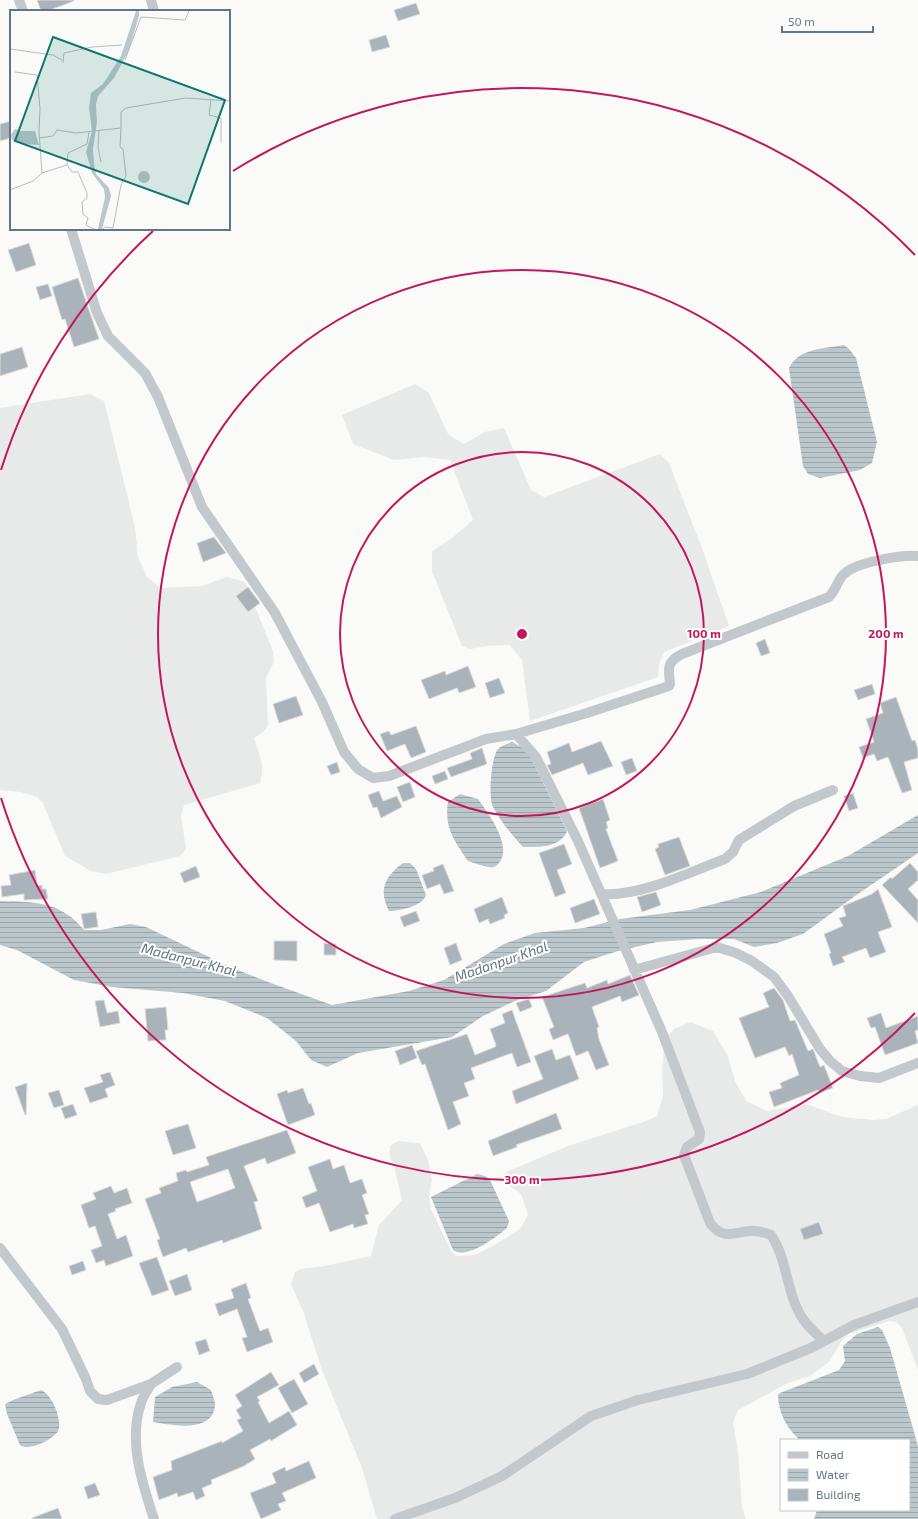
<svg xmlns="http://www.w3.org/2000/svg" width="918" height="1519" viewBox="0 0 918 1519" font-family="'Exo 2',sans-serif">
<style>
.built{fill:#e8e9e9}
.water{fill:url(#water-rules)}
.building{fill:#aab3b9;stroke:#dcdcda;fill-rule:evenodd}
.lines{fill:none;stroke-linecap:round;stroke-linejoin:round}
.minor{stroke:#c3c8cc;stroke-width:10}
.ring{fill:none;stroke:#c2185b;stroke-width:2}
.labels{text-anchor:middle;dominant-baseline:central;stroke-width:4;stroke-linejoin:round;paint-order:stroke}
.water-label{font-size:14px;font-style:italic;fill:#60757c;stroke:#fff}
.inset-road{fill:none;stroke:#b5bdc2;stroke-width:1}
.view{fill:#0f766e;fill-opacity:0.15;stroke:#0f766e;stroke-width:2}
.inset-edge{fill:none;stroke:#657683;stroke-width:2}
.centre{fill:#c2185b;stroke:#fff;stroke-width:2}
.ring-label{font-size:12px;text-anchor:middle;font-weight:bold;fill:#c2185b;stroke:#fff;stroke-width:4;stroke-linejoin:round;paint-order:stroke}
</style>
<defs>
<pattern id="water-rules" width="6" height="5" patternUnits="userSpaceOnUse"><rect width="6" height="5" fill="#bbc7cb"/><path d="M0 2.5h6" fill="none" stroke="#9ca6aa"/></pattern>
</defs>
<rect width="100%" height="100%" fill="#fafaf8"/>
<path class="built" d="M415 384 429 393 448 434 464 444 485 432 504 428 531 490 544 497 660 454 669 463 703 551 729 626 664 652 659 664 658 677 530 721 522 660 510 645 486 646 470 649 462 646 432 571V551L452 538 473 520 450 460 423 457 394 460 353 444 342 415Z
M90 394 104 401 135 527 138 557 147 577 161 588 202 586 227 577 245 582 273 651 274 662 266 678 268 726 263 732 254 738 262 763V774L260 783 184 805 181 816 186 849 180 856 106 874 91 871 65 856 43 803 37 797 21 792 0 790V408Z
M690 1022 713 1031 728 1056 735 1081 746 1101 767 1111 806 1104 842 1117 873 1120 886 1119 918 1105V1370L902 1328 896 1322 889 1321 849 1334 843 1339 829 1362 810 1376 788 1383 738 1410 733 1423 738 1450 742 1507 746 1519H377L362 1468 322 1370 303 1311 291 1284 295 1272 301 1269 325 1266 371 1256 379 1225 402 1200 395 1170 389 1153 390 1146 398 1141 420 1143 428 1160 432 1180 429 1194 431 1209 451 1251 456 1256 474 1255 491 1247 520 1229 528 1215 521 1194 506 1183V1172L568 1146 646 1121 657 1116 663 1096 662 1069 665 1040 674 1029Z"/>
<path class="water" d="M844 345 849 349 856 358 877 442 872 463 860 470 820 478 808 474 803 466 789 368C799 348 823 349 844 345Z
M512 742 527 750 567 831C560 848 539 847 523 847 512 835 501 822 493 807 488 797 491 758 498 749 502 745 507 744 512 742Z
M460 794 478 799C488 813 513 846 499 863 497 866 493 868 489 867 482 866 475 863 468 861 454 840 444 828 448 802Z
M918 815V853L855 896 803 934 777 943 754 947 734 939H699L657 942 618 951 584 962 546 991 515 1001 483 1016 452 1037 358 1053 327 1067 311 1060 296 1041 267 1018 225 1001 183 993 112 987 74 980 17 950 0 945V901C34 902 61 901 84 930H101L130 924 146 927 230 967 268 982 332 1005 409 991 444 980 504 944 535 933 584 928 620 919 690 910 761 892 848 856Z
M403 863H410L416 869 426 895C423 906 400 911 389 911 378 890 385 876 403 863Z
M477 1174 485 1176 490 1180 509 1221 507 1228C496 1237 467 1260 453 1250L431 1197Z
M878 1327 882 1330 890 1348 918 1446V1519H814L817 1510H909V1440H800C787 1429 778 1412 778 1395L780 1393 839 1370 845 1361 843 1346 857 1334Z
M197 1382 211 1390C212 1394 215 1400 215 1405 213 1434 171 1425 153 1422L155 1397 172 1387Z
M41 1390C52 1394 63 1421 58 1431 54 1439 29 1452 20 1445L7 1414 5 1404 13 1400Z"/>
<path class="building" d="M37 0H74V1L47 11H41Z
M416 3 420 14 398 21 394 10Z
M386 35 390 47 372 52 369 40Z
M11 121V138L0 141V124Z
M29 243 36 265 16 272 8 250Z
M78 278 99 339 74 347 65 319 62 320 52 287Z
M48 284 52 296 40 300 36 287Z
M22 347 28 367 0 376V354Z
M214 537 226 553 203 562 197 543Z
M248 587 260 603 248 612 236 596Z
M765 639 770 653 761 656 756 643Z
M468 666 476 687 459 693 457 688 429 699 421 680 445 671 446 675Z
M499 678 505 693 490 698 485 683Z
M872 684 875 694 858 700 854 690Z
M296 696 303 715 279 723 273 704Z
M896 697 912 741 915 740 918 749V758L904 762 912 790 902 793 888 757 877 761 874 754 863 758 859 747 874 742 866 719 883 713 880 703Z
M416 726 426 752 411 758 405 744 387 751 380 734 389 731 391 735Z
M601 741 613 766 588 775 583 763 552 775 547 765 551 764 547 752 569 743 572 752Z
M482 748 487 764 451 777 447 768 472 759 470 753Z
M632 758 637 771 626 775 621 762Z
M337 762 340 772 331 775 327 766Z
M445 771 448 779 435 784 432 776Z
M410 782 415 797 403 802 397 787Z
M379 791 383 801 397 796 402 807 381 818 377 807 373 808 368 795Z
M853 793 858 808 849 811 844 796Z
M603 799 610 820 606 822 608 828 606 829 618 861 600 868 579 808Z
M679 837 690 866 665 875 655 849 659 847 658 844Z
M564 844 572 864 557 870 566 893 555 897 539 853Z
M910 863 918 872V880L908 889 918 900V923L882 885 891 877 892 879Z
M443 864 454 891 444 894 440 884 427 889 422 875 434 871 433 868Z
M196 866 200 877 184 883 180 873Z
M35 870 37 886 42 885V889H46L48 899 24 900V894L2 897 1 886 11 885 9 875Z
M878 889 892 927 878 932 886 952 870 958 866 948 842 957 845 962 833 966 829 954 831 953 824 934 843 926 839 918 846 916 843 906 872 894Z
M656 892 661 905 642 912 637 897Z
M502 897 508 913 504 915 505 918 490 924 488 919 479 923 474 909Z
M594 899 600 914 575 923 570 908Z
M416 911 420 921 404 927 400 917Z
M96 912 98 927 84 929 81 914Z
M274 941H297V961L274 960Z
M324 943 336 944V955H324Z
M456 943 462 960 450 965 444 948Z
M630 975 639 995 622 1002 620 996 592 1007 599 1027 597 1028 599 1039 609 1065 596 1070 588 1051 576 1056 568 1034 553 1040 549 1029 554 1027 542 997 585 983 587 988 607 980 608 984Z
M774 988 783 1000 790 1021 795 1020 808 1051 813 1049 820 1067 824 1065 833 1088 819 1093 818 1090 774 1107 769 1092 782 1088 780 1083 799 1075 792 1054 789 1056 785 1047 755 1058 739 1018 769 1007 763 993Z
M529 999 532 1007 520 1012 516 1003Z
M104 1000 107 1013 118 1011 120 1023 100 1027 95 1001Z
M166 1007 168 1030H165L166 1040 148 1041 145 1009Z
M512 1010 531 1062 517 1067 512 1053 471 1068 475 1079 464 1083 469 1096 453 1102 461 1124 448 1130 425 1064 422 1065 416 1051 467 1034 475 1055 495 1047 496 1045 490 1029 505 1023 502 1014Z
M881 1013 886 1028 918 1016V1030L915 1031 918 1043 885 1055 875 1027 871 1028 867 1018Z
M412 1045 417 1058 400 1065 395 1051Z
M552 1049 556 1060 570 1055 579 1079 516 1104 512 1091 543 1079 534 1056Z
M110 1072 115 1085 105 1089 108 1097 90 1103 84 1088 103 1082 100 1075Z
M27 1083 26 1115H25L15 1087Z
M303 1088 309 1104 311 1103 315 1115 288 1125 277 1094 287 1090 288 1093Z
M59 1090 64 1105 54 1108 48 1093Z
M73 1104 77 1115 65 1119 61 1108Z
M556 1113 562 1129 516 1145 517 1147 493 1156 488 1141Z
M188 1124 196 1148 173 1155 165 1131Z
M287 1130 296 1153 267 1164 265 1158 244 1166 258 1201 254 1202 262 1229 223 1243 222 1240 188 1252 186 1248 163 1257 157 1240 160 1239 145 1199 161 1193 159 1188 178 1181 176 1173 186 1170 187 1172 209 1165 206 1157ZM228 1169 235 1188 197 1202 190 1182Z
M330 1159 333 1169 344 1165 350 1183 362 1179 367 1193 362 1195 369 1214 365 1215 368 1224 354 1228 353 1224 330 1232 319 1203 306 1208 302 1197 317 1191 308 1167Z
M111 1186 114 1193 127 1188 132 1203 115 1209 116 1211 108 1214 117 1239 126 1235 133 1256 106 1266 104 1260 96 1263 91 1250 102 1246 95 1226 89 1228 81 1205 96 1199 93 1193Z
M819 1222 823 1234 804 1240 800 1229Z
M157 1257 169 1290 152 1296 139 1263Z
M83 1261 86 1270 72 1275 69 1266Z
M187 1274 192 1290 175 1296 169 1281Z
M246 1283 251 1298 248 1299 260 1331 268 1328 273 1342 247 1352 242 1338 247 1337 237 1309 219 1316 215 1304 234 1298 231 1289Z
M206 1339 210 1351 199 1355 195 1342Z
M314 1364 319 1374 304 1383 299 1373Z
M271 1372 279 1385 257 1397 260 1401 258 1402 269 1423 289 1411 297 1425 271 1441 270 1439 250 1450 255 1459 244 1466 211 1480 212 1484 202 1488 205 1496 196 1500 193 1492 178 1497 177 1493 159 1500 153 1477 172 1470 171 1461 222 1441V1443L243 1431 237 1420 241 1418 236 1410 242 1406 235 1395Z
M294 1379 308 1404 292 1413 278 1388Z
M309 1461 316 1478 282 1493 286 1501 278 1504 281 1510 261 1519 250 1493 276 1483 272 1473 285 1467 286 1471Z
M95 1483 100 1495 88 1499 84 1487Z
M58 1508 62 1519H32V1518Z"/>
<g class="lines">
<path class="minor" d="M19 0 23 11
M151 0 154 11
M71 229 97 313 108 336 145 373 158 397 202 507 275 613 322 702 344 752 358 769 373 778 389 776 486 739 516 734
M602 894C640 897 689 872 725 859L733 852 739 840 794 806 833 790
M634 970 717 947 736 953 752 961 774 977 788 996 820 1049 830 1061 842 1071 860 1076 879 1078 918 1063
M0 1248 62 1329 86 1379 90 1391 98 1399 107 1400 151 1384 177 1367
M824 1341C817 1334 808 1327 803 1319 786 1294 788 1260 771 1235 763 1232 757 1230 749 1231 732 1233 723 1240 710 1223L684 1155 687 1147 699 1139 700 1132 662 1032 577 839 536 757 516 734 587 713 669 686 670 684C668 667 667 662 682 654L829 597C836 590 838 579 844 574 856 562 901 555 918 556
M151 1384C148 1390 143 1396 141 1403 128 1441 142 1483 154 1519
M395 1519 455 1498 502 1476 591 1416 638 1400 747 1374 813 1347 854 1325 918 1302"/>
</g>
<g class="ring">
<circle cx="522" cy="634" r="182"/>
<circle cx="522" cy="634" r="364"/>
<path d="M915 1013A546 546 0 0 1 1 798M1 470A546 546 0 0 1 153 231M233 171A546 546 0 0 1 915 255"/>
</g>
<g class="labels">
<g class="water-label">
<text transform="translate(189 959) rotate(14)">Madanpur Khal</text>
<text transform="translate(501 961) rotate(-19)">Madanpur Khal</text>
</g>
</g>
<g transform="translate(10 10)">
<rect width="220" height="220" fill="#fafaf8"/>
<path d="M126 1H129V6L119 40 104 68 88 86 86 95 87 112 83 139 84 154 86 164 99 178 101 186 92 219H88L95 187 94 179 82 163 76 142 82 121 79 98 81 83 93 74 111 46ZM5 119 12 121H25L29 135 13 134 2 130 1 125ZM128 167a6 6 0 1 1 12 0a6 6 0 1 1-12 0Z" fill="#bbc7cb"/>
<path class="inset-road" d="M0 39 43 45 52 50M115 50 131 7 175 10 179 1M53 53 54 43 82 37 112 35M5 62 27 65 30 98 29 122 32 163 57 155 62 162H68L77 183V188L72 192 73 204 78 208 76 215 84 219M201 90 199 105 211 108V132M111 118V102L116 98 176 88 220 91M89 121 88 137 91 152M29 128 43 126 47 120 66 123 111 118 110 137 113 139 116 166 111 175 103 218 95 217 93 219M57 155 58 143 77 134 79 122M0 180 23 171 32 163"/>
<path class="view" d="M43 27 215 90 178 194 5 131Z"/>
<rect width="220" height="220" class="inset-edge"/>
</g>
<circle cx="522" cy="634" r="6" class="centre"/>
<g class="ring-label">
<text x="704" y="638">100 m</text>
<text x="886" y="638">200 m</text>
<text x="522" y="1184">300 m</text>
</g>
<rect x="780" y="1439" width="130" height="72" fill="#ffffff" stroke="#c1c8cd"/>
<rect x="788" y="1452" width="20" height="6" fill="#c3c8cc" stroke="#c1c8cd"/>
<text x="816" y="1459" font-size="12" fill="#657683">Road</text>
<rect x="788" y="1469" width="20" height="12" fill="url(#water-rules)" stroke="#c1c8cd"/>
<text x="816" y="1479" font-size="12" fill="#657683">Water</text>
<rect x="788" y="1489" width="20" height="12" fill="#aab3b9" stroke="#c1c8cd"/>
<text x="816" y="1499" font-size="12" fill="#657683">Building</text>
<path d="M782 26v6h91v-6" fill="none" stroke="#657683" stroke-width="2"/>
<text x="788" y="26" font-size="12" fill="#657683" stroke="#ffffff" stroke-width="3" paint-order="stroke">50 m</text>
</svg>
